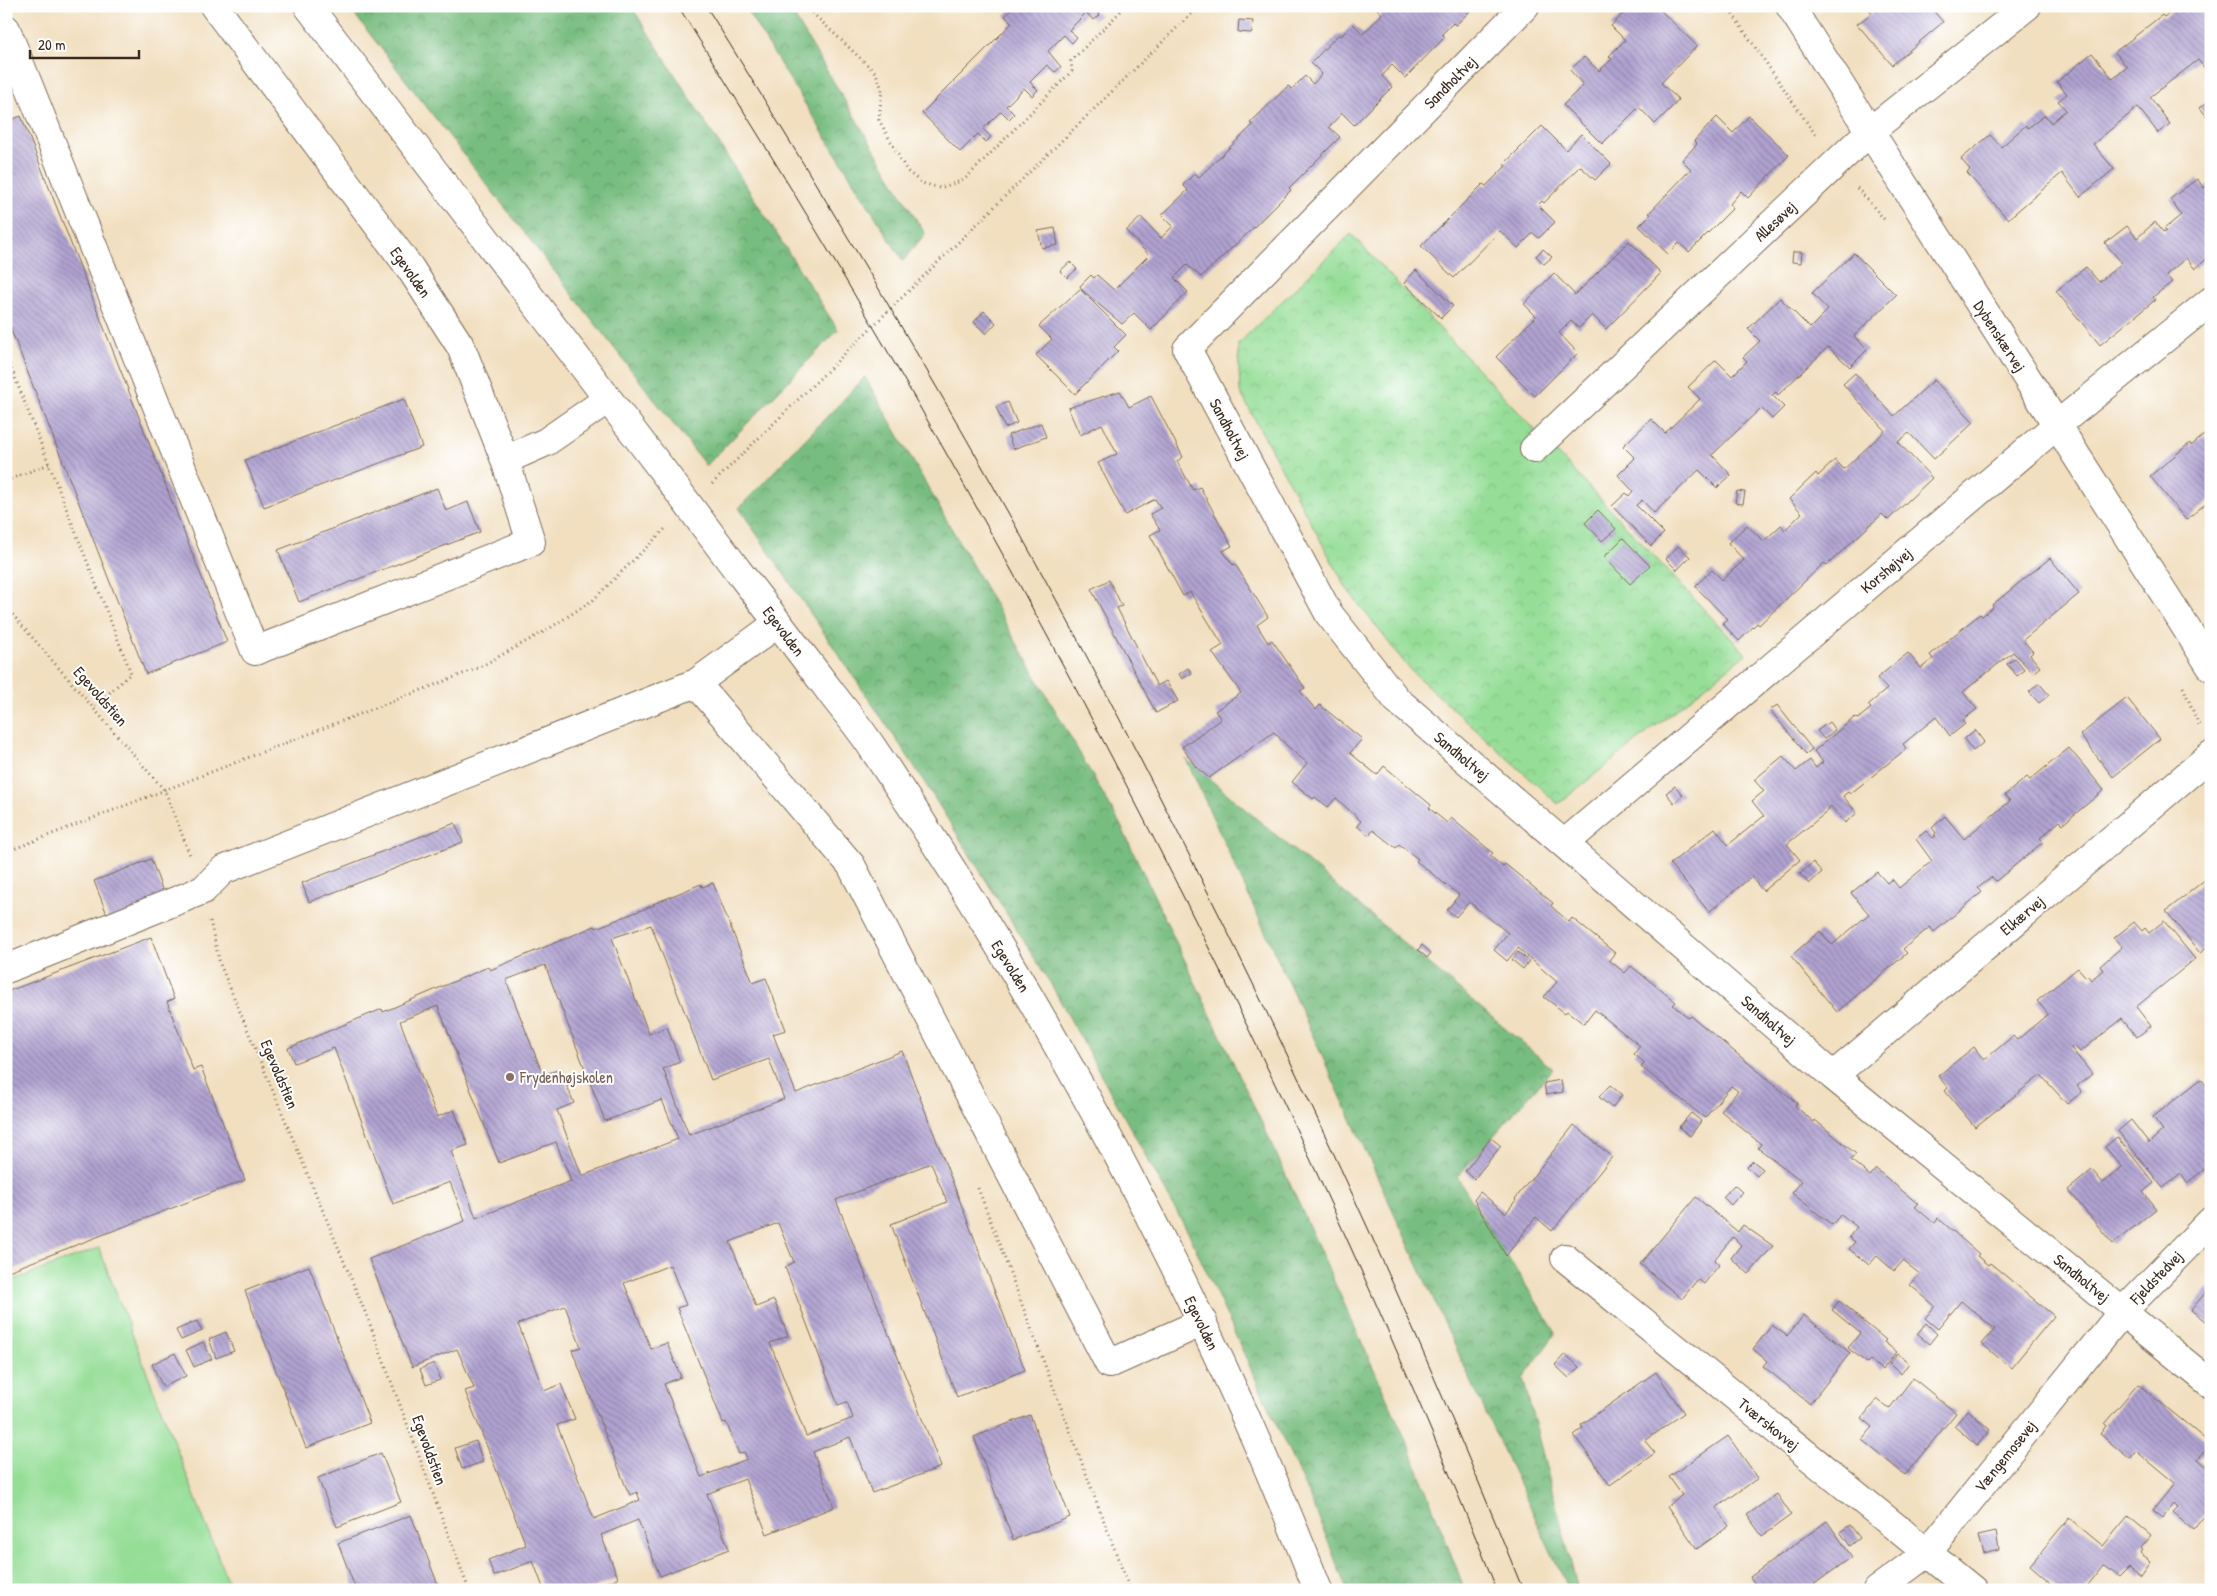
<svg xmlns="http://www.w3.org/2000/svg" width="2217" height="1596" viewBox="0 0 2217 1596" font-family="'Patrick Hand',sans-serif">
<style>
.forest{fill:url(#forest-crowns);stroke:#5a744f}
.park{fill:url(#park-crowns);stroke:#68845b}
.pitch{fill:#96de98;stroke:#68845b}
.building{fill:url(#building-back-hatch);fill-rule:evenodd}
.lines{fill:none;stroke-linecap:round;stroke-linejoin:round}
.minor-casing{stroke:#7b6957;stroke-width:30}
.path{stroke:#7b6957;stroke-width:3;stroke-dasharray:1 4;stroke-linecap:butt}
.minor{stroke:#fff;stroke-width:28}
.tram{stroke:#3b2a1e;stroke-width:1}
.minor-bridge-casing{stroke:#7b6957;stroke-width:30;stroke-linecap:butt}
.minor-bridge{stroke:#fff;stroke-width:28}
.education-dot{fill:#8d6e63;stroke:#fff;stroke-width:2}
.labels{text-anchor:middle;dominant-baseline:central;stroke-width:4;stroke-linejoin:round;paint-order:stroke}
.street-label{font-size:16px;fill:#3b2a1e;stroke:#fff}
.education-label{font-size:16px;fill:#785e54;stroke:#fff;text-anchor:start}
</style>
<defs>
<pattern id="forest-crowns" width="20" height="18" patternUnits="userSpaceOnUse" patternTransform="scale(1.25)"><rect width="20" height="18" fill="#78bd80"/><path d="M2 6a3 3 0 1 1 6 0M12 15a3 3 0 1 1 6 0" fill="none" stroke="#649a68"/></pattern>
<pattern id="park-crowns" width="20" height="18" patternUnits="userSpaceOnUse" patternTransform="scale(1.25)"><rect width="20" height="18" fill="#96de98"/><path d="M2 6a3 3 0 1 1 6 0M12 15a3 3 0 1 1 6 0" fill="none" stroke="#82bf83"/></pattern>
<pattern id="building-back-hatch" width="6" height="6" patternUnits="userSpaceOnUse" patternTransform="scale(1.25)"><rect width="6" height="6" fill="#afa2d1"/><path d="M-1 5l2 2M0 0l6 6M5-1l2 2" fill="none" stroke="#9084a9"/></pattern>
</defs>
<rect width="100%" height="100%" fill="#fff"/>
<filter id="ink" filterUnits="userSpaceOnUse"><feTurbulence type="fractalNoise" baseFrequency=".02" numOctaves="2"/><feDisplacementMap in="SourceGraphic" scale="10" xChannelSelector="R" yChannelSelector="G"/><feConvolveMatrix kernelMatrix="1 2 1 2 8 2 1 2 1" color-interpolation-filters="sRGB"/></filter>
<filter id="wash" filterUnits="userSpaceOnUse"><feTurbulence type="fractalNoise" baseFrequency=".0096" numOctaves="4" result="noise"/><feDisplacementMap in="SourceGraphic" scale="20" xChannelSelector="R" yChannelSelector="G"/><feGaussianBlur stdDeviation="1.12" result="paint"/><feColorMatrix in="noise" values="0 0 0 0 0 0 0 0 0 0 0 0 0 0 0 0 0 1.4 0 .05"/><feComposite in="paint" operator="in"/></filter>
<g filter="url(#wash)">
<rect width="100%" height="100%" fill="#f1dfc0"/>
<path class="forest" d="M348 6H631L838 330 706 466Z
M744 6H788L925 234 903 261Z
M865 377 1120 824 1270 1140 1410 1449 1465 1590H1347L1316 1511 1190 1236 1052 986 915 767 739 508Z
M1186 759 1553 1069 1457 1177 1556 1333 1523 1378 1578 1590H1569L1477 1394Z"/>
<path class="park" d="M1351 234 1746 654 1558 804 1411 671 1347 589 1240 392 1238 344Z"/>
<path class="pitch" d="M99 1248 231 1590H6V1283Z"/>
<g id="blocks">
<path class="building" d="M1015 6H1091L1100 15 1094 20 1086 13 1069 30 1077 37 1072 43 1064 35 1048 51 1061 67 1055 72 1047 65 1030 82 1038 90 1032 96 1024 88 1006 106 1014 114 1009 119 1001 111 983 129 991 137 986 142 978 134 960 152 922 113 1012 23 1005 16Z
M1374 6H1475L1456 25 1453 23 1442 34 1445 37 1405 78 1392 65 1382 76 1392 87 1354 125 1342 113 1329 127 1340 137 1289 188 1291 190 1250 231 1201 277 1187 265 1174 278 1188 292 1151 330 1134 313 1122 324 1082 290 1080 286 1091 275 1094 278 1097 275 1114 290 1149 255 1126 231 1141 217 1161 238 1173 226 1162 215 1188 190 1183 185 1195 173 1199 177 1253 125 1250 123 1288 86 1292 89 1305 76 1313 84 1322 74 1311 63 1339 34 1341 36 1353 24 1363 34 1382 14Z
M1630 6H1656L1697 46 1661 83 1679 100 1655 124 1639 107 1602 144 1563 105 1583 85 1570 70 1584 57 1599 71 1612 59 1609 56 1625 40 1611 26Z
M1867 6H1931L1930 7 1943 22 1892 65 1857 24 1872 13Z
M2179 6H2211V76L2198 60 2150 97 2170 124 2158 133 2138 107 2093 144 2114 169 2080 197 2062 173 2008 219 1967 173 1970 170 1961 159 1990 135 2001 147 2026 125 2028 128 2045 115 2051 123 2066 110 2058 101 2067 94 2057 82 2092 53 2113 79 2127 67 2115 52 2162 15 2164 17Z
M1239 20 1253 21 1252 33 1238 32Z
M2211 99V115L2208 118 2200 108Z
M21 116 227 642 146 674 6 317V122Z
M1749 116 1789 155 1748 198 1741 191 1730 204 1733 208 1689 252 1679 243 1668 254 1639 226 1651 214 1649 213 1691 169 1682 160 1697 144 1694 141 1717 117 1733 133Z
M1542 126 1566 150 1581 134 1611 164 1595 180 1580 166 1544 203 1542 201 1538 205 1555 222 1539 238 1533 233 1518 248 1500 231 1454 278 1421 246 1483 184 1486 186 1506 166 1504 164Z
M2197 179 2204 188 2211 182V255L2195 269 2186 258 2166 275 2172 282 2153 297 2155 300 2100 345 2056 291 2086 267 2099 282 2122 263 2105 243 2127 226 2137 238 2155 222 2164 233 2166 231 2164 229 2181 215 2170 199Z
M1055 228 1058 245 1042 248 1038 231Z
M1629 241 1661 273 1606 329 1592 315 1579 328 1571 321 1559 333 1578 353 1535 396 1496 357 1536 316 1524 304 1554 273 1575 295Z
M1543 249 1552 257 1544 264 1536 256Z
M1793 252H1802L1801 263 1792 262Z
M1854 253 1896 295 1854 336 1867 350 1850 367 1828 347 1778 395 1776 392 1772 395 1784 407 1772 419 1761 408 1712 455 1731 475 1717 488 1699 470 1654 513 1642 500 1636 505 1664 533 1651 546 1612 506 1626 493 1629 496 1633 491 1618 475 1635 458 1623 446 1651 419 1665 433 1700 399 1688 387 1716 360 1732 376 1747 361 1743 357 1760 341 1748 329 1780 298 1810 328 1828 310 1812 293Z
M1070 262 1077 269 1067 278 1060 271Z
M1416 270 1453 306 1441 318 1404 283Z
M1080 289 1126 335 1114 347 1118 351 1075 394 1036 355 1052 339 1039 326Z
M984 311 996 323 986 334 974 322Z
M1855 373 1894 416 1934 380 1974 422 1934 459 1909 433 1898 442 1932 478 1888 520 1882 514 1827 565 1824 563 1759 625 1757 623 1739 641 1722 623 1727 619 1695 586 1712 570 1722 580 1744 560 1728 543 1747 525 1764 541 1781 525 1785 530 1802 513 1789 499 1816 473 1818 476 1835 460 1844 469 1885 431 1843 384Z
M1120 391 1129 407 1151 396 1183 457 1177 461 1193 490 1200 487 1232 546 1223 551 1233 565 1235 564 1268 617 1257 625 1268 643 1272 640 1305 688 1300 691 1316 710 1320 705 1362 739 1350 753 1377 775 1384 766 1431 805 1429 808 1447 823 1451 818 1493 853 1490 856 1503 867 1505 864 1553 903 1551 906 1569 922 1572 918 1615 953 1609 960 1625 973 1631 966 1676 1002 1673 1005 1689 1018 1691 1016 1797 1103 1795 1106 1814 1122 1815 1120 1856 1154 1851 1160 1870 1176 1876 1169 1918 1204 1915 1207 1934 1223 1938 1218 1979 1254 1977 1256 1988 1265 1990 1263 2054 1316 2011 1368 1982 1344 1995 1329 1961 1301 1938 1329 1925 1318 1935 1306 1910 1285 1920 1274 1903 1261 1894 1271 1877 1256 1869 1265 1849 1249 1855 1242 1849 1237 1857 1227 1841 1214 1832 1225 1792 1193 1802 1181 1758 1148 1761 1144 1721 1111 1738 1091 1731 1086 1705 1118 1641 1067 1645 1063 1634 1054 1640 1046 1595 1010 1584 1024 1567 1011 1565 1013 1544 997 1557 982 1518 948 1507 961 1494 950 1508 933 1469 902 1456 917 1447 910 1459 895 1416 861 1418 859 1399 844 1396 848 1373 830 1369 836 1357 826 1361 821 1336 798 1328 807 1315 797 1313 799 1292 782 1307 763 1287 746 1274 732 1209 778 1196 767 1182 747 1221 719 1215 711 1241 693 1212 652 1223 645 1190 592 1183 596 1150 535 1160 530 1150 514 1161 508 1155 499 1125 515 1098 463 1117 454 1102 424 1080 435 1068 408Z
M404 399 422 447 264 507 245 460Z
M1008 402 1017 423 1005 428 996 407Z
M1041 423 1046 437 1013 449 1008 435Z
M2204 435 2211 443V499L2186 520 2150 476 2190 443 2191 446Z
M437 488 446 511 468 502 480 532 299 602 278 550Z
M1737 491 1745 492 1743 504 1735 503Z
M1598 510 1616 529 1602 541 1585 523Z
M1623 538 1650 566 1630 584 1604 557Z
M1678 546 1690 557 1677 570 1666 559Z
M2050 558 2079 594 2023 640 2033 652 2030 655 2040 667 2033 673 2013 652 1963 692 1977 709 1963 720 1965 724 1950 736 1936 717 1903 744 1906 749 1850 794 1848 792 1843 796 1857 813 1845 823 1831 806 1828 809V811L1787 844 1800 860 1763 891 1751 877 1709 912 1670 864 1715 828 1728 845 1764 816 1752 801 1764 791 1754 780 1783 756 1796 771 1810 760 1816 768 1823 762 1814 751 1855 717 1858 719 1871 708 1868 705 1887 689 1877 678 1908 653 1921 668 1933 659 1930 655 1980 614 1982 616 1993 607 1992 605Z
M1109 580 1122 606 1117 608 1157 686 1166 681 1178 701 1156 713 1091 589Z
M2015 658 2025 670 2017 676 2007 664Z
M1188 668 1192 673 1182 679 1179 674Z
M2039 683 2049 695 2039 703 2029 692Z
M2127 698 2160 739 2113 777 2080 735Z
M1777 705 1812 749 1806 754 1770 710Z
M1829 722 1835 730 1824 739 1817 731Z
M1975 730 1984 742 1973 751 1964 739Z
M2069 748 2104 790 2063 824 2060 821 2040 838 2043 842 1996 881 1992 877 1978 888 1982 892 1934 932 1930 927 1903 949 1907 953 1837 1012 1791 956 1820 931 1832 945 1869 914 1851 893 1877 872 1887 883 1892 879 1899 888 1932 861 1916 839 1926 831 1933 838 1936 836 1934 835 1936 833 1932 828 1945 816 1964 839 2010 801 2005 795 2027 777 2030 780Z
M1675 786 1683 795 1674 803 1666 793Z
M455 823 463 842 309 902 302 883Z
M151 859 166 900 110 922 94 881Z
M1813 862 1822 872 1809 884 1800 874Z
M2211 875V944L2200 953 2166 911Z
M713 883 753 983 766 978 786 1030 773 1034 796 1093 902 1051 1025 1370 957 1397 891 1224 947 1202 931 1163 836 1200 941 1467 872 1493 850 1437 813 1452 834 1507 767 1534 745 1479 707 1494 729 1549 660 1576 638 1520 601 1535 618 1578 588 1590H544L533 1561 494 1576 488 1560 526 1545 465 1391 474 1388 457 1349 412 1367 369 1259 465 1221 450 1182 393 1204 334 1048 294 1063 288 1048 382 1009 383 1012 488 967 490 970 595 926 596 928 654 905 653 904 701 884 702 887ZM651 925 711 1080 769 1059 784 1099 689 1135 663 1069 680 1062 667 1027 649 1034 612 938ZM545 965 605 1121 662 1100 678 1139 582 1176 557 1110 574 1103 560 1069 543 1075 506 980ZM438 1006 499 1163 556 1142 571 1181 476 1218 451 1151 468 1145 454 1110 437 1117 400 1021ZM778 1223 794 1262 785 1267 838 1405 847 1402 853 1418 806 1436 770 1343 788 1336 774 1300 756 1307 730 1242ZM670 1265 686 1305 677 1308 723 1423 726 1422 739 1454 744 1452 747 1459 701 1477 664 1384 681 1377 667 1343 651 1349 624 1283ZM565 1306 581 1347 572 1350 626 1487 630 1495 637 1492 640 1500 594 1519 557 1425 575 1419 561 1384 544 1391 518 1324Z
M2164 921 2195 959 2136 1007 2151 1026 2137 1037 2122 1019 2080 1052 2074 1045 2071 1048 2092 1074 2077 1086 2082 1092 2067 1104 2041 1075 1975 1127 1945 1091 1948 1088 1938 1076 1974 1047 1984 1060 2013 1036 2017 1040 2048 1014 2037 1001 2078 968 2086 977 2088 976 2091 980 2103 970 2100 966 2122 947 2114 938 2134 922 2142 931 2145 928 2149 933Z
M151 937 174 999 167 1002 193 1070 201 1067 245 1180 6 1272V992Z
M1422 945 1431 953 1427 958 1418 950Z
M1518 952 1529 961 1523 969 1512 960Z
M2201 1079 2211 1091V1164L2187 1183 2181 1174 2163 1188 2118 1131 2131 1120 2149 1143 2163 1130 2153 1117Z
M1561 1080 1563 1092 1546 1095 1544 1083Z
M1610 1085 1622 1095 1612 1108 1599 1097Z
M1691 1113 1701 1121 1690 1136 1679 1127Z
M1574 1125 1612 1157 1552 1231 1536 1217 1506 1256 1474 1200 1480 1192 1506 1213 1516 1200 1515 1199Z
M2117 1137 2154 1183 2143 1192 2156 1209 2113 1244 2068 1190 2092 1170 2103 1183 2122 1167 2105 1147Z
M1491 1138 1501 1146 1474 1179 1465 1171Z
M1753 1161 1763 1169 1757 1176 1747 1167Z
M1734 1185 1742 1192 1731 1205 1723 1197Z
M1696 1197 1738 1232 1743 1225 1773 1246 1749 1274 1731 1258 1741 1245 1733 1237 1714 1260 1719 1265 1704 1284 1698 1279 1682 1299 1640 1264Z
M309 1266 370 1423 306 1448 245 1291Z
M2211 1286V1326L2191 1310Z
M1839 1301 1886 1340 1884 1342 1897 1352 1882 1370 1870 1360 1867 1363 1848 1348 1860 1333 1832 1310Z
M1804 1315 1850 1353 1810 1404 1763 1366 1767 1361 1753 1349 1772 1325 1787 1336Z
M197 1321 202 1331 181 1340 176 1330Z
M1926 1323 1937 1334 1929 1344 1917 1334Z
M226 1332 234 1351 216 1358 209 1339Z
M203 1342 212 1359 194 1367 186 1350Z
M175 1353 186 1376 163 1387 152 1364Z
M1565 1354 1579 1367 1569 1378 1555 1365Z
M1898 1354 1909 1363 1901 1374 1889 1364Z
M434 1363 440 1380 426 1385 420 1369Z
M1656 1372 1684 1413 1645 1441 1655 1453 1610 1485 1574 1435 1583 1428 1581 1425Z
M1913 1378 1956 1413 1905 1475 1862 1440 1873 1427 1862 1418 1877 1399 1889 1409Z
M2138 1384 2211 1444 2198 1459 2209 1469 2211 1466V1518L2206 1514 2193 1530 2173 1513 2178 1508 2174 1504 2163 1518 2153 1510 2175 1483 2136 1451 2130 1459 2100 1434 2106 1426 2104 1424Z
M1968 1410 1990 1430 1977 1446 1954 1426Z
M1030 1415 1070 1517 1013 1540 974 1437Z
M1728 1436 1758 1478 1716 1508 1729 1526 1697 1549 1667 1506 1682 1495 1669 1477Z
M476 1441 483 1462 462 1469 455 1448Z
M381 1453 401 1502 337 1527 318 1478Z
M1777 1494 1791 1515 1762 1536 1747 1515Z
M411 1515 440 1590H356L338 1543Z
M2128 1516 2151 1535 2140 1548 2142 1550 2140 1554 2151 1562 2141 1576 2129 1567 2119 1577 2104 1565 2084 1590H2059L2030 1565 2069 1518 2103 1546Z
M1827 1521 1852 1557 1806 1590H1759L1750 1577Z
M1850 1525 1860 1538 1850 1546 1840 1532Z
M1996 1532 1999 1550 1983 1554 1978 1536Z"/>
</g>
</g>
<g filter="url(#ink)">
<use href="#blocks" fill-opacity="0" stroke="#7b6957" stroke-width="1"/>
<g class="lines">
<defs>
<path id="minor" d="M214 6 410 268 461 347 505 460 546 442 608 399
M308 6 660 467
M1525 6 1187 349 1329 614 1397 700 1833 1076 2211 1384
M1790 6 2211 667
M6 29 255 651 531 542 505 460
M1534 449 1869 132 2027 6
M735 567C767 608 798 649 829 690 843 709 859 727 872 747 1049 1009 1203 1295 1318 1590
M696 683 778 623
M1565 843 2057 425 2211 301
M6 969 203 890 223 870 696 683 851 865 1109 1364 1203 1322
M1833 1076 2211 755
M1565 1258 1973 1590
M1877 1590 1927 1553 2123 1311 2211 1221"/>
</defs>
<use href="#minor" class="minor-casing"/>
<path class="path" d="M805 6 876 73 882 89 879 120 907 171 922 183 940 188 964 180 976 168 1072 71 1071 61 1126 6
M1727 6 1817 137
M1857 188 1884 219
M6 355 131 673 94 707
M6 481 49 464
M712 484 1199 6
M6 607 165 791 190 855
M2183 687 2199 725
M6 852 478 668 547 630 593 600 666 528
M210 921 220 964 368 1319 469 1590
M978 1188 1130 1590"/>
<use href="#minor" class="minor"/>
<path class="tram" d="M678 6C996 509 1275 1038 1497 1590
M706 6C836 214 962 424 1078 640 1242 949 1392 1265 1523 1590"/>
<defs>
<path id="minor-bridge" d="M660 467 735 567"/>
</defs>
<use href="#minor-bridge" class="minor-bridge-casing"/>
<use href="#minor-bridge" class="minor-bridge"/>
</g>
</g>
<circle class="education-dot" cx="510" cy="1077" r="5"/>
<g class="labels">
<g class="street-label">
<text transform="translate(1450 82) rotate(-45)">Sandholtvej</text>
<text transform="translate(1775 221) rotate(-43)">Allesøvej</text>
<text transform="translate(411 272) rotate(55)">Egevolden</text>
<text transform="translate(2000 336) rotate(57)">Dybenskærvej</text>
<text transform="translate(1230 429) rotate(62)">Sandholtvej</text>
<text transform="translate(1886 570) rotate(-40)">Korshøjvej</text>
<text transform="translate(784 631) rotate(53)">Egevolden</text>
<text transform="translate(101 696) rotate(49)">Egevoldstien</text>
<text transform="translate(1462 756) rotate(40)">Sandholtvej</text>
<text transform="translate(2022 915) rotate(-40)">Elkærvej</text>
<text transform="translate(1011 966) rotate(58)">Egevolden</text>
<text transform="translate(1769 1020) rotate(41)">Sandholtvej</text>
<text transform="translate(280 1074) rotate(67)">Egevoldstien</text>
<text transform="translate(2156 1277) rotate(-46)">Fjeldstedvej</text>
<text transform="translate(2082 1278) rotate(39)">Sandholtvej</text>
<text transform="translate(1202 1323) rotate(64)">Egevolden</text>
<text transform="translate(1769 1424) rotate(39)">Tværskovvej</text>
<text transform="translate(430 1450) rotate(70)">Egevoldstien</text>
<text transform="translate(2005 1456) rotate(-51)">Vængemosevej</text>
</g>
<g class="education-label">
<text x="520" y="1077">Frydenhøjskolen</text>
</g>
</g>
<rect width="2217" height="1596" fill="none" stroke="#fff" stroke-width="25"/>
<path d="M30 50v8h109v-8" fill="none" stroke="#3b2a1e" stroke-width="2.5"/>
<text x="38" y="50" font-size="15" fill="#3b2a1e" stroke="#ffffff" stroke-width="4" paint-order="stroke">20 m</text>
</svg>
